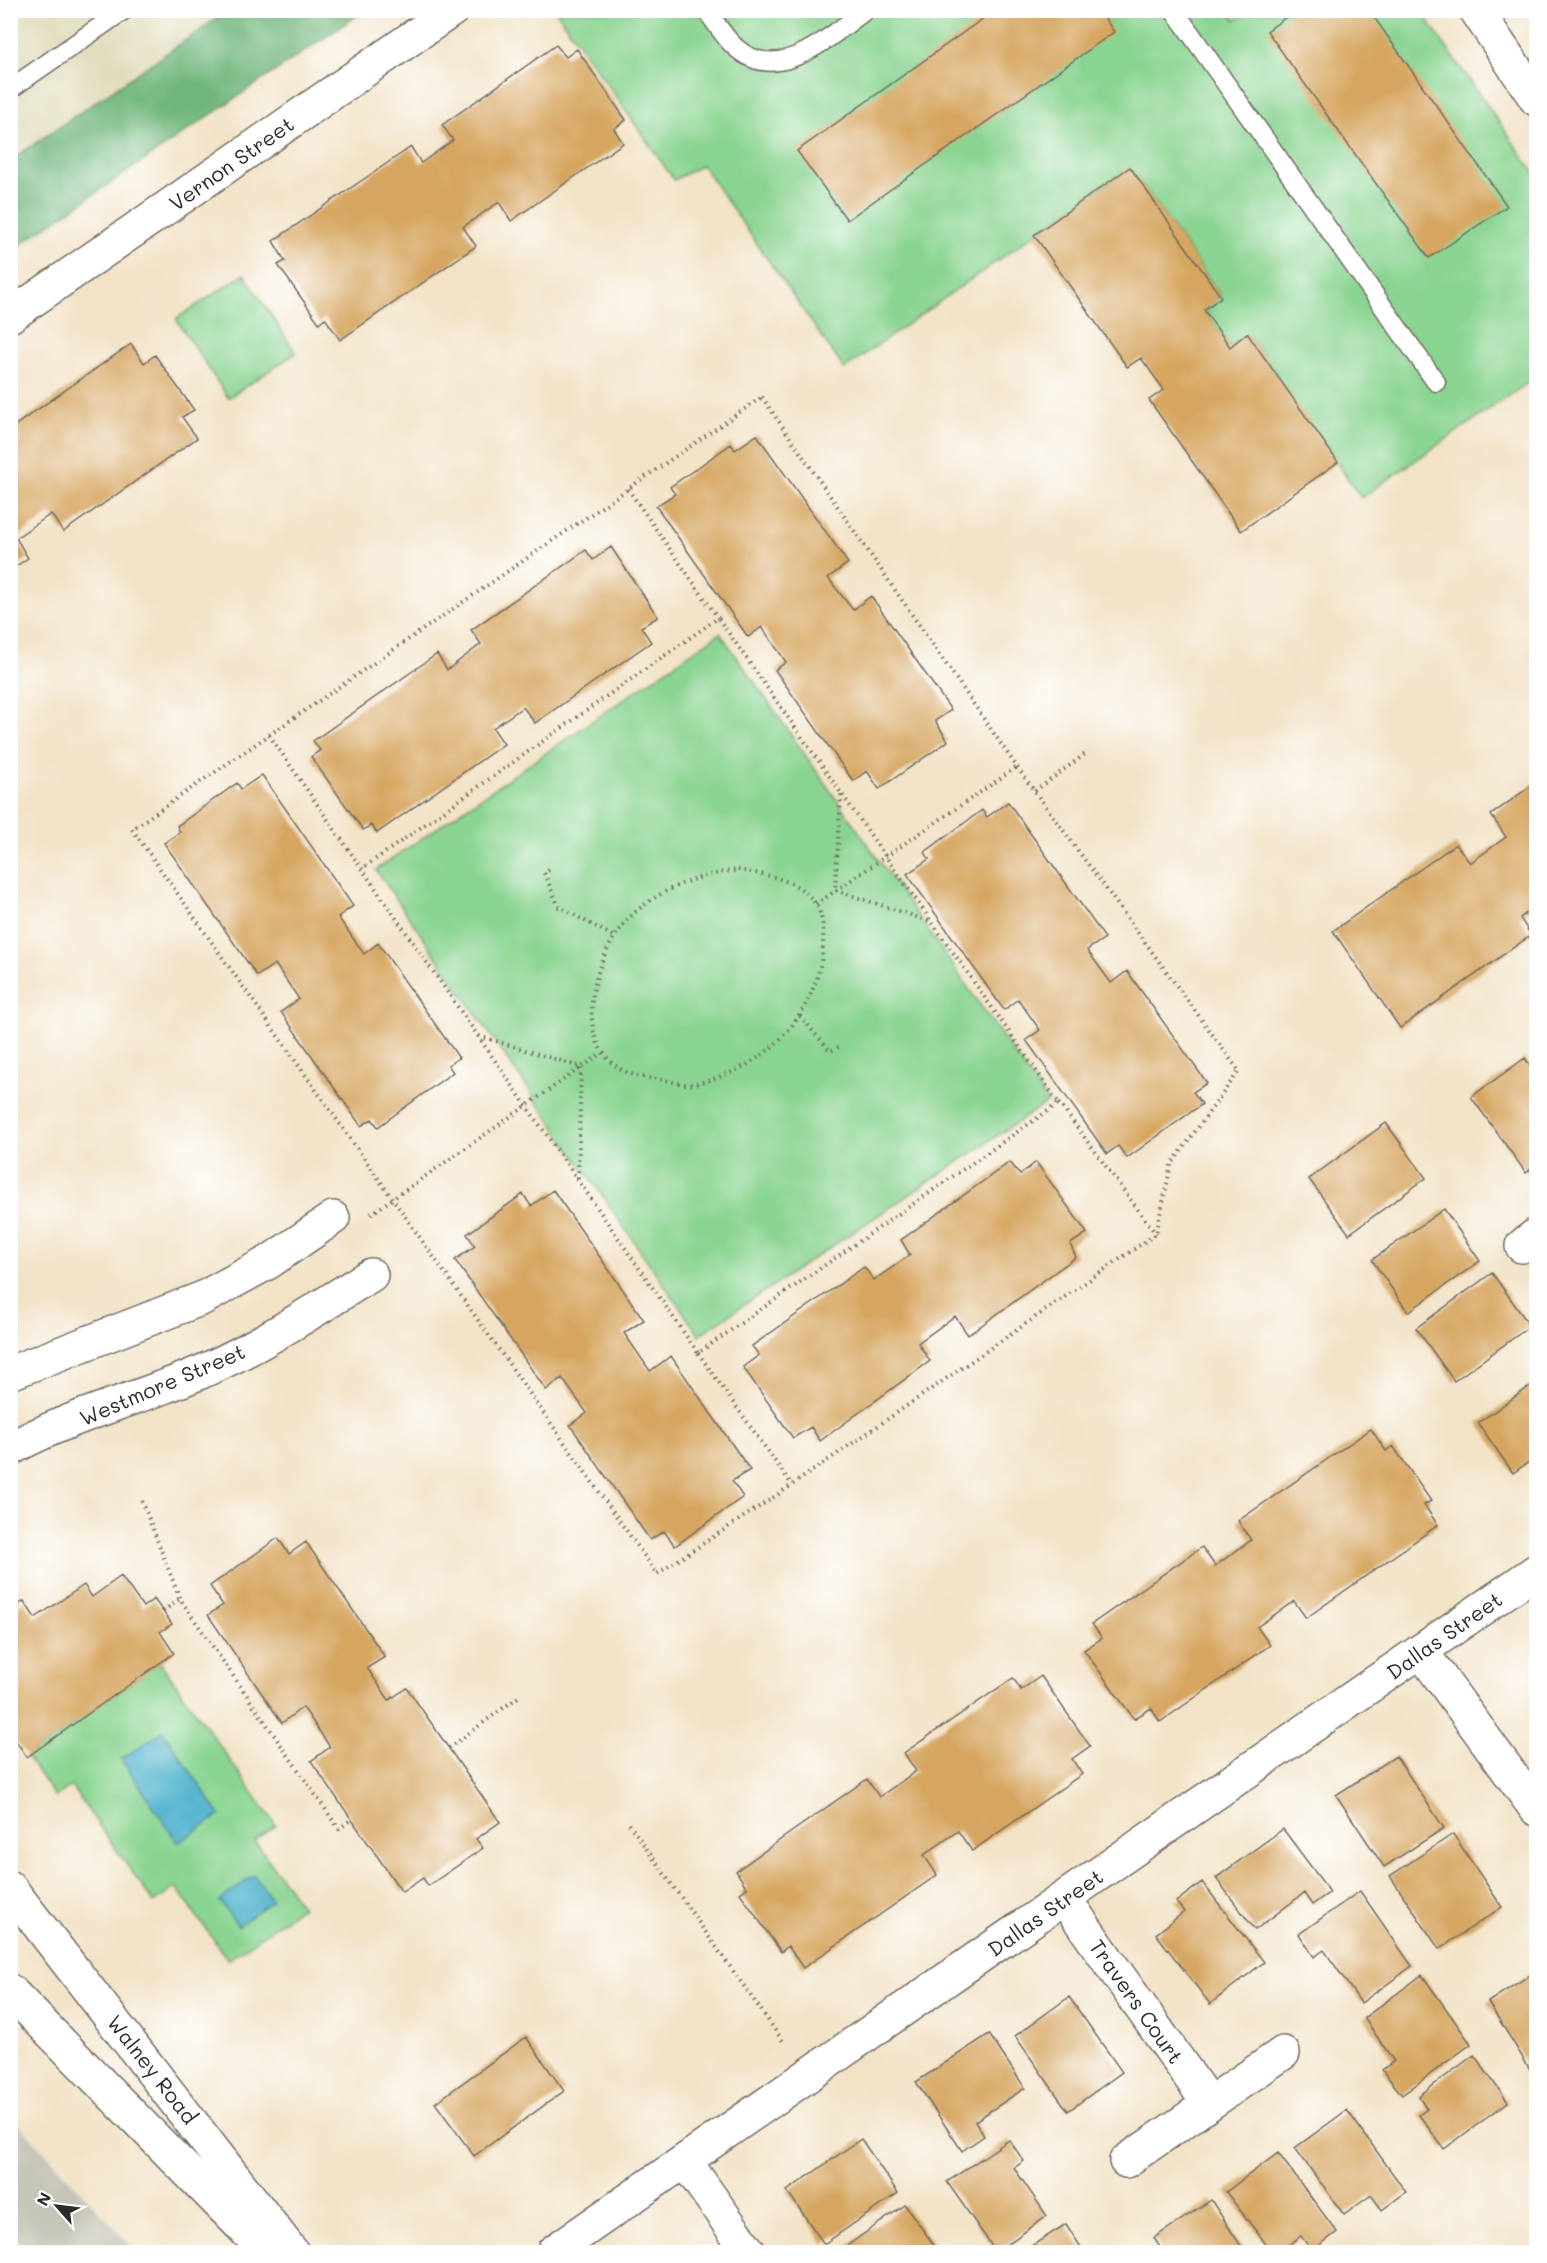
<svg xmlns="http://www.w3.org/2000/svg" width="1547" height="2263" viewBox="0 0 1547 2263" font-family="Mali,sans-serif">
<style>
.built{fill:#e1dcba}
.industrial{fill:#c5c5b8}
.green{fill:#8ad491;stroke:#5a805e;stroke-width:1.5}
.forest{fill:#6fb67b;stroke:#4d7053;stroke-width:1.5}
.water{fill:#4cb1cb;stroke:#3c6e7b;stroke-width:1.5}
.building{fill:#d6a661}
.lines{fill:none;stroke-linecap:round;stroke-linejoin:round}
.service-casing{stroke:#716b62;stroke-width:21}
.minor-casing{stroke:#716b62;stroke-width:36}
.primary-casing{stroke:#716b62;stroke-width:36}
.path{stroke:#716b62;stroke-width:4;stroke-dasharray:1.5 4.5;stroke-linecap:butt}
.service{stroke:#fff;stroke-width:18}
.minor{stroke:#fff;stroke-width:33}
.primary{stroke:#fff;stroke-width:33}
.labels{text-anchor:middle;dominant-baseline:central;stroke-width:4.5;stroke-linejoin:round;paint-order:stroke}
.street-label{font-size:21px;fill:#2b2b2b;stroke:#fff}
</style>
<rect width="100%" height="100%" fill="#fff"/>
<filter id="ink" filterUnits="userSpaceOnUse"><feTurbulence type="fractalNoise" baseFrequency=".0167" numOctaves="2"/><feDisplacementMap in="SourceGraphic" scale="12" xChannelSelector="R" yChannelSelector="G"/><feConvolveMatrix kernelMatrix="1 2 1 2 8 2 1 2 1" color-interpolation-filters="sRGB"/></filter>
<filter id="wash" filterUnits="userSpaceOnUse"><feTurbulence type="fractalNoise" baseFrequency=".008" numOctaves="4" result="noise"/><feDisplacementMap in="SourceGraphic" scale="24" xChannelSelector="R" yChannelSelector="G"/><feGaussianBlur stdDeviation="1.35" result="paint"/><feColorMatrix in="noise" values="0 0 0 0 0 0 0 0 0 0 0 0 0 0 0 0 0 1.4 0 .05"/><feComposite in="paint" operator="in"/></filter>
<g filter="url(#wash)">
<rect width="100%" height="100%" fill="#f2e3c7"/>
<path class="built" d="M11 11H362L11 256Z"/>
<path class="industrial" d="M11 2116 137 2252H11Z"/>
<path class="green" d="M1228 10 1235 20 1251 11H1421L1536 175V377L1361 498 1247 333 1230 347 1204 310 1221 296 1130 167 844 369 702 165 674 180 556 11Z
M244 274 296 353 228 398 176 319Z
M720 633 1048 1102 699 1335 376 870Z
M160 1662 276 1825 255 1841 302 1907 228 1960 176 1887 154 1903 71 1786 55 1797 27 1757Z"/>
<path class="forest" d="M228 11H364L11 250V160Z"/>
<path class="water" d="M163 1731 220 1815 178 1843 121 1759Z
M254 1875 272 1900 238 1926 219 1901Z"/>
<g id="blocks">
<path class="building" d="M995 10H1099L1114 32 847 220 797 151Z
M1296 10H1369L1507 206 1429 258 1267 31Z
M556 45 566 57 577 49 626 120 614 129 623 143 511 221 499 202 463 227 476 246 340 340 325 318 319 323 278 265 285 261 273 241 411 147 421 163 453 140 442 125Z
M1130 167 1221 297 1204 310 1230 347 1247 333 1338 462 1241 531 1149 400 1164 390 1141 358 1127 367 1034 235Z
M131 344 144 363 155 355 194 410 182 417 197 438 63 532 51 514 16 538 28 558 10 570V429Z
M757 435 848 563 828 578 853 610 871 596 951 710 935 721 948 741 879 789 867 771 853 781 775 670 786 662 762 627 748 637 656 506 675 494 670 487 731 444 735 450Z
M611 547 658 617 641 627 651 642 535 723 523 707 493 728 504 744 377 833 371 825 363 830 311 757 320 750 313 741 437 654 447 670 481 644 471 630 586 550 593 560Z
M262 775 353 906 338 917 364 954 378 943 459 1058 448 1065 453 1072 378 1127 372 1119 361 1126 281 1012 299 999 275 964 257 976 164 843 180 832 177 826 237 783 241 789Z
M1536 782V906L1520 918 1531 935 1400 1028 1333 931 1456 844 1470 863 1506 837 1491 815Z
M1008 802 1105 938 1087 950 1111 983 1127 971 1207 1083 1193 1092 1202 1104 1127 1158 1118 1146 1107 1154 1026 1040 1040 1030 1018 999 1004 1010 907 874 929 859 925 852 982 810 987 817Z
M1525 1058 1536 1074V1165L1526 1173 1471 1097Z
M1386 1123 1426 1178 1349 1234 1309 1179Z
M1010 1162 1020 1175 1036 1162 1087 1233 1070 1244 1076 1257 968 1335 955 1316 918 1343 930 1361 820 1441 811 1427 793 1438 743 1367 759 1355 752 1346 864 1267 874 1280 910 1255 901 1240Z
M553 1190 644 1320 624 1333 650 1371 671 1356 750 1470 732 1481 743 1497 675 1546 664 1531 650 1540 570 1425 587 1413 562 1378 546 1390 455 1260 475 1246 467 1234 523 1194 531 1206Z
M1444 1209 1480 1261 1408 1312 1372 1260Z
M1492 1273 1530 1326 1454 1381 1416 1328Z
M1536 1382V1457L1513 1473 1478 1423Z
M1371 1429 1386 1451 1393 1446 1431 1501 1424 1505 1438 1525 1306 1618 1294 1601 1257 1627 1270 1645 1160 1722 1151 1708 1134 1719 1084 1650 1102 1638 1092 1624 1202 1547 1215 1566 1251 1540 1238 1521Z
M278 1538 289 1554 306 1542 385 1657 367 1668 389 1700 407 1688 500 1822 476 1839 483 1848 428 1886 423 1878 402 1892 311 1761 330 1747 303 1707 282 1723 208 1615 223 1605 210 1586Z
M121 1576 143 1607 154 1599 172 1624 160 1632 174 1653 27 1757 10 1733V1611L24 1601 35 1618 84 1585 92 1597Z
M1041 1676 1090 1746 1072 1759 1082 1774 972 1851 958 1831 924 1855 937 1875 803 1968 788 1946 781 1952 740 1893 747 1888 736 1871 867 1779 879 1797 916 1771 904 1753 1013 1678 1021 1690Z
M1396 1756 1444 1828 1384 1867 1336 1795Z
M1283 1829 1330 1892 1312 1905 1304 1893 1255 1930 1216 1878Z
M1453 1834 1502 1907 1439 1949 1390 1876Z
M1202 1882 1264 1962 1210 2004 1156 1934 1184 1912 1176 1902Z
M1360 1891 1412 1966 1361 2003 1324 1950 1314 1957 1299 1934Z
M1536 1971V2079L1488 2002Z
M1422 1975 1471 2044 1402 2095 1382 2070 1394 2061 1364 2018Z
M1069 1997 1122 2072 1068 2111 1015 2036Z
M989 2034 1025 2088 975 2121 984 2136 962 2151 916 2082Z
M526 2037 564 2091 474 2156 435 2103Z
M1474 2055 1508 2102 1444 2149 1419 2115 1427 2109 1419 2096Z
M1347 2110 1406 2192 1382 2210 1371 2195 1344 2215 1295 2148Z
M861 2139 898 2193 824 2244 787 2191Z
M1009 2140 1024 2161 1014 2168 1047 2216 996 2252 947 2182Z
M1278 2153 1337 2232 1312 2251 1301 2236 1279 2252H1272L1226 2192Z
M1211 2200 1245 2252H1163L1154 2238Z
M905 2205 939 2252H838Z
M1066 2224 1084 2252H1022Z"/>
</g>
</g>
<g filter="url(#ink)">
<use href="#blocks" fill-opacity="0" stroke="#716b62" stroke-width="1.5"/>
<g class="lines">
<defs>
<path id="service" d="M706 10C715 21 722 34 732 44 776 89 828 37 866 10
M1174 10 1436 382
M10 89 124 10"/>
<path id="minor" d="M1476 10 1536 99
M10 316 452 10
M1522 1246 1536 1235
M10 1373 203 1298 269 1262 333 1218
M10 1449C65 1418 127 1402 184 1379 251 1353 311 1312 371 1275
M1421 1651 1536 1809
M1064 1898 1209 2104
M685 2161 749 2252
M1126 2161 1283 2053
M553 2252 1536 1571"/>
<path id="primary" d="M10 1888 292 2252
M10 1991 267 2252"/>
</defs>
<use href="#service" class="service-casing"/>
<use href="#minor" class="minor-casing"/>
<use href="#primary" class="primary-casing"/>
<path class="path" d="M762 397 1017 767 1239 1071 1171 1165 1156 1234 792 1485 657 1574 132 829Z
M628 489 718 618
M269 735 698 1353 1059 1103 718 618 363 868
M1035 791 1088 752
M841 795 835 890 929 921
M549 870 544 873 559 907 615 937
M738 870C764 874 799 879 815 903 825 917 824 940 822 956 813 1010 778 1054 727 1074 714 1079 698 1085 684 1084 675 1083 666 1080 657 1079 645 1077 637 1077 626 1072 567 1044 594 951 632 915 663 887 698 875 738 870Z
M816 904 1017 767
M800 1016 830 1051 839 1047
M479 1036 581 1067 578 1178
M1059 1103 1156 1234
M371 1214 602 1053
M698 1353 792 1485
M142 1501 180 1599 339 1829 352 1819
M163 1611 180 1599
M449 1748 521 1695
M629 1824 785 2044"/>
<use href="#service" class="service"/>
<use href="#minor" class="minor"/>
<use href="#primary" class="primary"/>
</g>
</g>
<g class="labels">
<g class="street-label">
<text transform="translate(231 163) rotate(-35)">Vernon Street</text>
<text transform="translate(162 1384) rotate(-23)">Westmore Street</text>
<text transform="translate(1444 1635) rotate(-35)">Dallas Street</text>
<text transform="translate(1045 1912) rotate(-35)">Dallas Street</text>
<text transform="translate(1137 2001) rotate(55)">Travers Court</text>
<text transform="translate(153 2069) rotate(52)">Walney Road</text>
</g>
</g>
<rect width="1547" height="2263" fill="none" stroke="#fff" stroke-width="36"/>
<g transform="translate(57 2206) rotate(298)" stroke="#ffffff" stroke-width="4.5" paint-order="stroke">
<path d="M0-4.5L10 22L0 15L-10 22Z" fill="#2b2b2b"/>
<text y="-9" font-size="16" font-weight="bold" text-anchor="middle" fill="#2b2b2b">N</text>
</g>
</svg>
